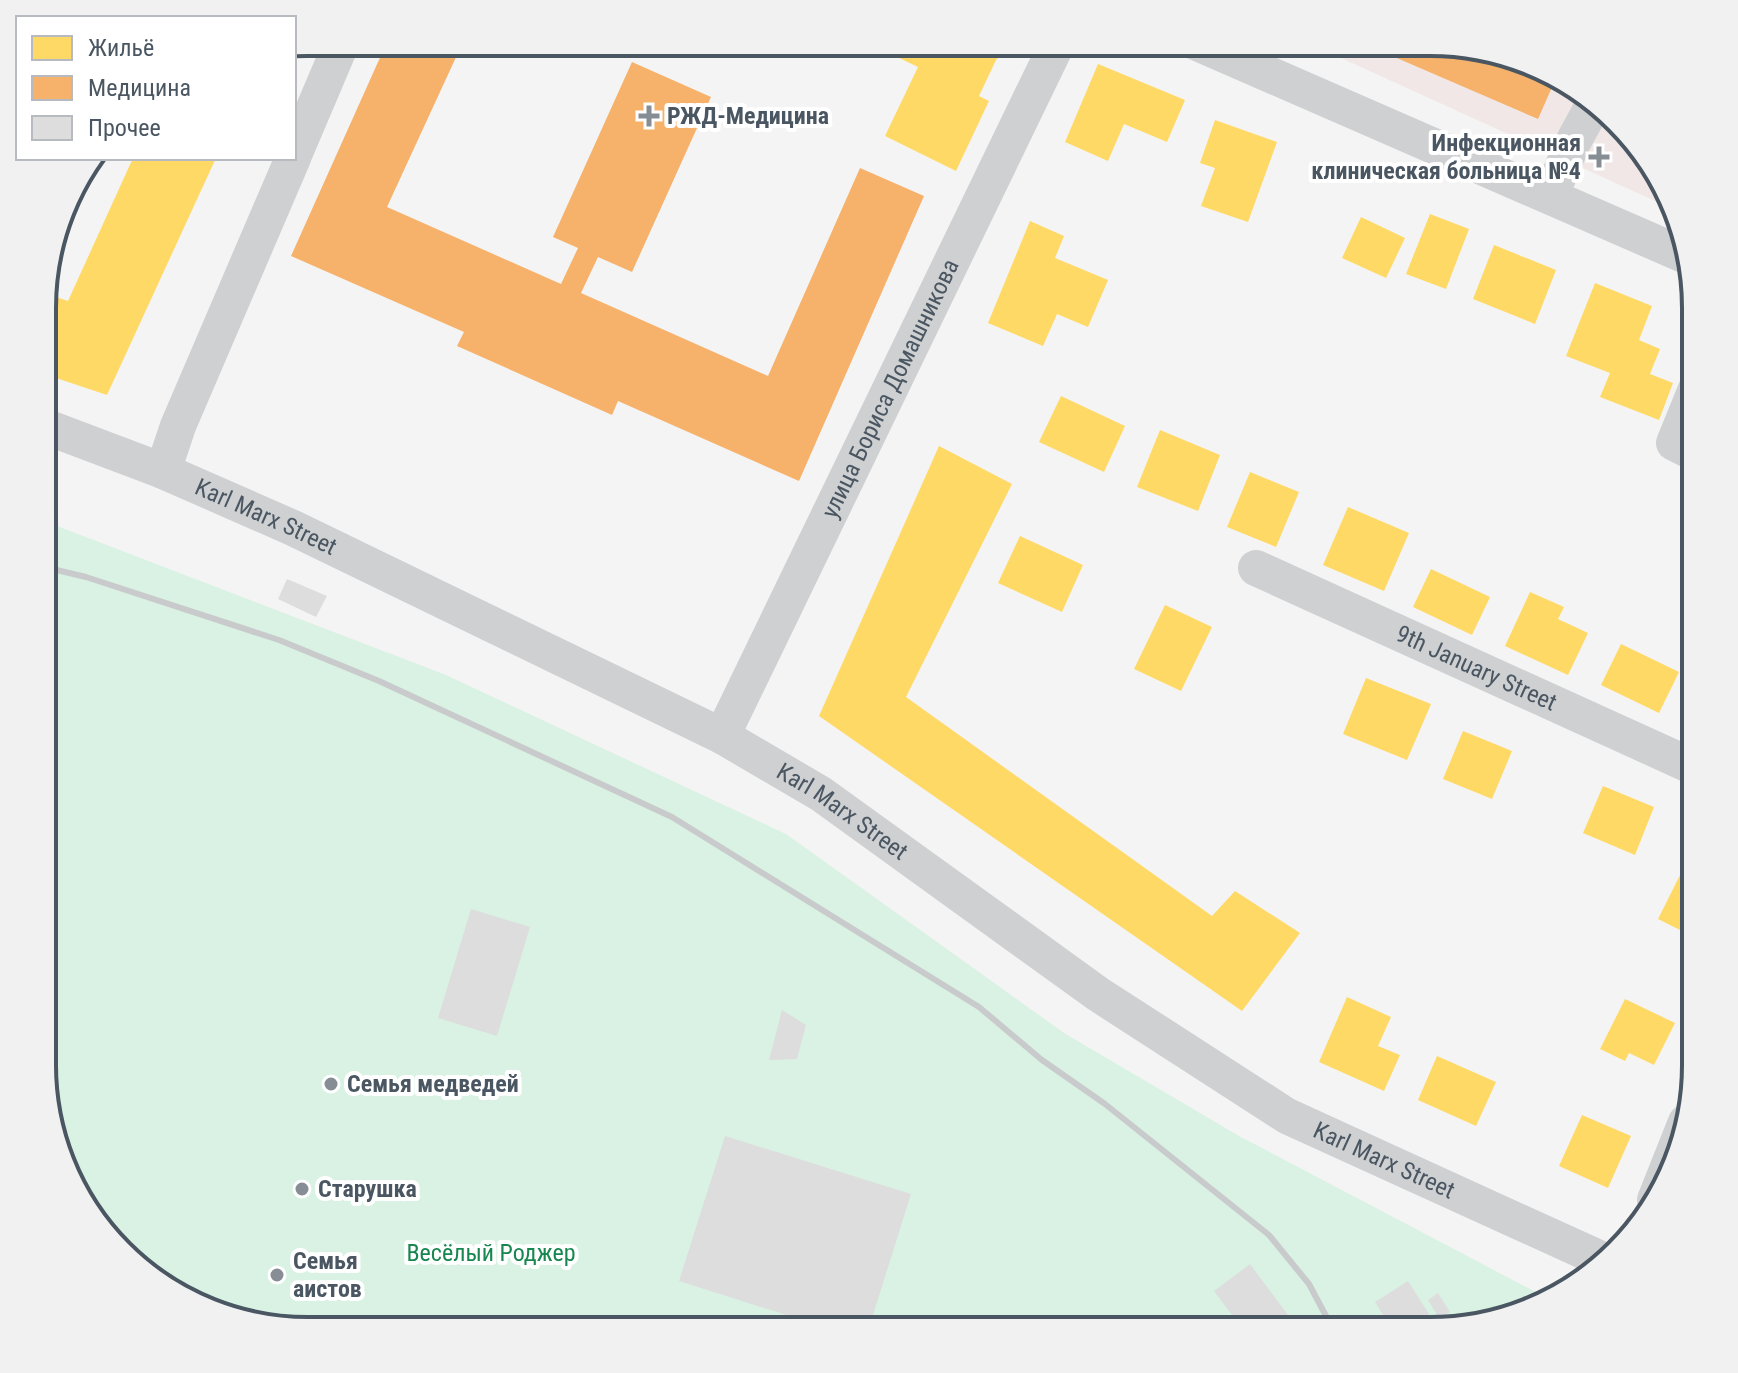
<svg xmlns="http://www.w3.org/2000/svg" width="1738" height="1373" viewBox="0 0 1738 1373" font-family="'Roboto Condensed',sans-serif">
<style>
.medical{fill:#f1e7e6}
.green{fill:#d9f2e3}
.homes{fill:#ffd966}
.health{fill:#f6b26b}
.building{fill:#ddddde}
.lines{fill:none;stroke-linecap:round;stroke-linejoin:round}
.minor{stroke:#ced0d2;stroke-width:36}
.rail{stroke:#c9cacc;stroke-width:6}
.poi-dot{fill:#868d94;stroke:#fff;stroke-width:3}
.labels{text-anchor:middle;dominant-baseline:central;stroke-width:8;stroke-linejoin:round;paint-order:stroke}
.poi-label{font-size:24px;font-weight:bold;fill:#4a5661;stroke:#fff;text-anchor:start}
.street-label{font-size:24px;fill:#4a5661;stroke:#fff}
.park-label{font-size:24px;fill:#17864f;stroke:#fff}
.rim{fill:none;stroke:#4a5661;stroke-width:4}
</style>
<rect width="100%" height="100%" fill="#f4f4f4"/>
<path class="medical" d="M1306 42 1447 43 1531 62 1606 108 1676 206 1677 211Z"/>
<path class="green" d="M44 521 446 675 786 834 1064 1033 1239 1136 1549 1299 1532 1311 1430 1331 291 1330 207 1311 132 1265 70 1183 43 1083Z"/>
<path class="homes" d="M866 42H1007L1005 51 996 60 979 96 989 101 956 171 885 136 918 67Z
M1098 64 1185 100 1167 142 1124 124 1108 161 1065 142Z
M1215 120 1277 142 1248 222 1201 206 1215 168 1200 163Z
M133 158H216L107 395 44 374V293L68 301Z
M1430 214 1469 229 1446 289 1406 274Z
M1361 217 1405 238 1386 278 1342 258Z
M1030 221 1064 236 1055 258 1108 280 1088 327 1057 314 1043 346 988 323Z
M1494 245 1556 270 1535 324 1473 299Z
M1595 283 1652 306 1639 340 1660 349 1650 374 1673 383 1659 420 1600 397 1610 373 1566 356Z
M1061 396 1125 426 1104 472 1039 442Z
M1160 430 1220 455 1198 511 1137 487Z
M939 446 1012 484 906 697 1212 916 1235 891 1300 933 1242 1011 819 716Z
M1250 472 1299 492 1276 547 1227 527Z
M1348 507 1409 533 1384 591 1323 565Z
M1020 536 1083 565 1062 612 998 583Z
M1431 569 1490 597 1472 635 1413 607Z
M1530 592 1564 607 1558 619 1588 633 1568 675 1505 646Z
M1165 605 1212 627 1181 691 1134 669Z
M1621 644 1679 672 1659 713 1601 685Z
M1366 678 1431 704 1407 760 1343 734Z
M1463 731 1512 751 1492 799 1443 779Z
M1603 786 1654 807 1635 855 1583 833Z
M1689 857 1696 860V938L1658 919Z
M1347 997 1391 1017 1378 1046 1400 1055 1384 1091 1319 1062Z
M1625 999 1675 1023 1654 1065 1629 1053 1625 1061 1600 1049Z
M1437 1056 1496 1082 1476 1126 1418 1100Z
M1582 1115 1631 1136 1608 1188 1559 1166Z"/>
<path class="health" d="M387 42H463L387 207 561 284 578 248 553 237 632 62 711 97 632 272 598 257 581 293 768 376 860 168 924 196 799 481 618 401 612 415 457 346 464 332 291 256Z
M1362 43H1447L1531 62 1556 78 1538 119Z"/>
<path class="building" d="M287 579 327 596 316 617 278 599Z
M471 909 530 927 497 1036 438 1018Z
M782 1010 806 1025 797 1059 769 1060Z
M725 1136 911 1194 868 1331H837L679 1281Z
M1250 1264 1297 1327 1292 1331H1244L1214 1291Z
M1408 1281 1436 1325 1427 1331H1393L1375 1302Z
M1438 1293 1450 1312 1439 1318 1428 1300Z"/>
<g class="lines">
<g class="minor">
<path d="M1195 42 1686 256"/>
<path d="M294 155 342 42"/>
<path d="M1551 195 1572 144 1595 102"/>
<path id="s1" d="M44 426 163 471 293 528 722 736 821 794 1098 994 1287 1116 1603 1260"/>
<path d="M1696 454 1674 443 1696 389"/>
<path d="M163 471 178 426 293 158"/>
<path id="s2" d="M1256 568 1696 768"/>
<path id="s3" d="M722 736 1058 42"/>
<path d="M1655 1200 1686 1122"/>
</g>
<path class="rail" d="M44 567 86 577 279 640 379 681 672 817 979 1007 1042 1060 1105 1104 1269 1235 1309 1284 1334 1331"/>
</g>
<g class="poi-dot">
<path d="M645 104h8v8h8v8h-8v8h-8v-8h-8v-8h8z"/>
<path d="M1595 145h8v8h8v8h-8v8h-8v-8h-8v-8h8z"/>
<circle cx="331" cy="1084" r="8"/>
<circle cx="302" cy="1189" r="8"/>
<circle cx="277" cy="1275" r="8"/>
</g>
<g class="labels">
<g class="poi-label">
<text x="667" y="116">РЖД-Медицина</text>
<text x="1581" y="143" text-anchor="end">Инфекционная<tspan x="1581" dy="28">клиническая больница №4</tspan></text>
<text x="347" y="1084">Семья медведей</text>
<text x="318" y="1189">Старушка</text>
<text x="293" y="1261">Семья<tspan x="293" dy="28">аистов</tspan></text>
</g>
<g class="street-label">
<text stroke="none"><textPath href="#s3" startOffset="386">улица Бориса Домашникова</textPath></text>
<text stroke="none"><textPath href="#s1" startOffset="240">Karl Marx Street</textPath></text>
<text stroke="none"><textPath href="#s2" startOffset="242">9th January Street</textPath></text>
<text stroke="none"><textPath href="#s1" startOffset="888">Karl Marx Street</textPath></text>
<text stroke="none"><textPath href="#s1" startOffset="1534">Karl Marx Street</textPath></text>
</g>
<g class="park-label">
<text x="491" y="1253">Весёлый Роджер</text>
</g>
</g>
<path d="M0 0H1738V1373H0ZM308 56H1430A252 252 0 0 1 1682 308V1065A252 252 0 0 1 1430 1317H308A252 252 0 0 1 56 1065V308A252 252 0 0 1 308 56Z" fill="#f1f1f2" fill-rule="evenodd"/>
<path class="rim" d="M308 56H1430A252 252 0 0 1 1682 308V1065A252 252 0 0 1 1430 1317H308A252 252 0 0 1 56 1065V308A252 252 0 0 1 308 56Z"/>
<rect x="16" y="16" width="280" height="144" fill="#ffffff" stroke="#b7bbc0" stroke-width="2"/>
<rect x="32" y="36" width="40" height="24" fill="#ffd966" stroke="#b7bbc0" stroke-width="2"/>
<text x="88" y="56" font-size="24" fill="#4a5661">Жильё</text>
<rect x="32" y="76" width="40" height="24" fill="#f6b26b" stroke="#b7bbc0" stroke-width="2"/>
<text x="88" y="96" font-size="24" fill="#4a5661">Медицина</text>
<rect x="32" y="116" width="40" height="24" fill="#ddddde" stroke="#b7bbc0" stroke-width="2"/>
<text x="88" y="136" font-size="24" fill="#4a5661">Прочее</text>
</svg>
